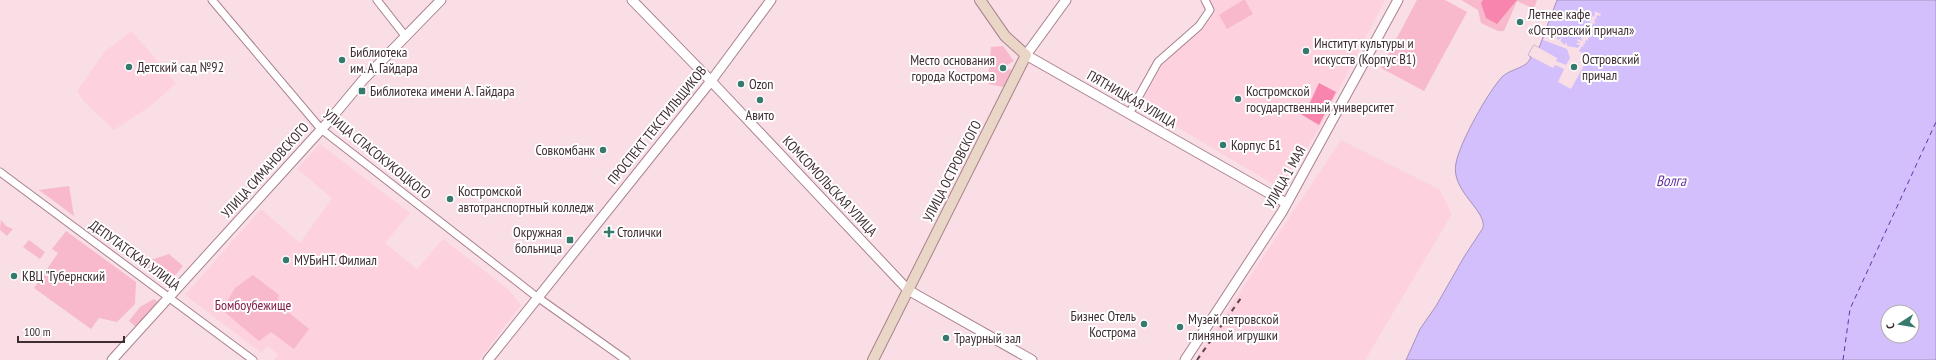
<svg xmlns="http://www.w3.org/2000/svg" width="1936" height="360" viewBox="0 0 1936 360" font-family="'PT Sans Narrow',sans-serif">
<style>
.built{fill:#fdd2de}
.green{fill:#f7b9cb}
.forest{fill:#f785ad}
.water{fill:#d2bffc;stroke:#a693bf;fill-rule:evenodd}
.pier{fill:#f9dee5}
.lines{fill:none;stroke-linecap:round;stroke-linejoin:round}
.ferry{stroke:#6533a6;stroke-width:1;stroke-dasharray:5 4;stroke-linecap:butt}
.minor-casing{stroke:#aa818d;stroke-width:9}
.tertiary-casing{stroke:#aa818d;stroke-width:11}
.secondary-casing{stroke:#aa818d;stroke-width:12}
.minor{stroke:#fff;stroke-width:7}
.tertiary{stroke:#fff;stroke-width:9}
.secondary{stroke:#ead6c6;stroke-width:10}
.rail{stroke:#58454a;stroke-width:2;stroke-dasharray:5 5;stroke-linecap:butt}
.poi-dot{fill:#367a6d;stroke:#fff;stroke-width:1.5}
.labels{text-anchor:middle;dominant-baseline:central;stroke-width:4;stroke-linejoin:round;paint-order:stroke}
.poi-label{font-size:14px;fill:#3f2d32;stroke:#fff;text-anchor:start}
.street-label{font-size:14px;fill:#3f2d32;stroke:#fff}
.park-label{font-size:14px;fill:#821e49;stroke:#fff}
.water-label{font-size:15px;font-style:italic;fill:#6533a6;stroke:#fff}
</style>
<rect width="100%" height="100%" fill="#f9dee5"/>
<path class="built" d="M1210 0H1385L1319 128 1283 190 1162 118 1158 112 1141 103 1164 62 1215 11Z
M132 31 176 83 152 105 114 130 85 103 77 91 105 51Z
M1341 140 1439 189 1452 214 1365 360H1200L1196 358Z
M320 144 410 213 385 243 417 269 443 239 509 290 521 305 479 360H274L278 354 267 346 262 353 185 295 261 209 300 243 332 198 297 169Z"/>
<path class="green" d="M1243 0H1245L1253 14 1227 29 1219 15Z
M1417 0H1445L1467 12 1424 91 1381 68Z
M1461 0H1537L1534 9 1517 1 1504 31H1498L1481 23 1478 10Z
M1003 46 1014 61 1007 65 1001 63 998 67 999 71 1003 73 1008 69 1012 70 1004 87 988 84 991 47Z
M69 186 74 216 39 190Z
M1 220 6 226 13 229 7 236 0 230Z
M66 231 136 282 135 304 117 322 99 318 91 329 34 288 58 253 52 249Z
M29 240 45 252 40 259 23 247Z
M143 254 151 260 169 254 183 266 168 284 136 261Z
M253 275 279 295 277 303 309 329 294 349 271 332 259 341 222 310 235 288Z
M154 299 158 302 136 327 129 321 140 307Z"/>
<path class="forest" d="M1483 0H1517L1497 24 1486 18 1481 3Z
M1319 83 1336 92 1319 125 1299 113 1307 109Z"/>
<path class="water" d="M1557 0H1936V360H1406L1420 329 1436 306 1464 257 1483 228C1487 210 1450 191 1456 163 1460 142 1488 92 1502 77 1511 68 1527 69 1531 57L1528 55 1534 45 1539 48ZM1888 312H1912V336H1888Z"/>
<path class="pier" d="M1594 11 1601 14 1600 16 1598 15 1596 17 1598 19 1596 18 1594 21 1596 24 1593 23 1592 26 1594 28H1591L1590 31 1591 33H1590L1589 38 1587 39 1589 41 1586 40 1585 42 1586 44 1584 43 1583 45 1585 47 1582 46 1579 51 1589 56 1571 89 1558 82 1564 69 1555 65 1553 68 1528 55 1534 45 1557 58 1556 61 1566 65 1570 58 1567 49 1543 40 1545 36H1550L1553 32 1552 37H1555L1558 34 1557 39 1558 40 1562 37 1560 42 1562 40 1561 42 1565 45 1567 42V46L1578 48 1580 45 1576 44 1577 43H1581L1577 41 1578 39 1582 41 1581 37H1584L1582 35 1583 33 1585 34 1584 32 1585 29 1588 30V28L1586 27 1591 23 1589 21 1592 20V16L1594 17 1595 14Z"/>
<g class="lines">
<path class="ferry" d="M1843 360 1850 309 1936 122"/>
<defs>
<path id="minor" d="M212 0 321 129 533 294 626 360
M377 0 406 37
M1129 114 1158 62 1199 26 1210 10 1205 0
M0 172 253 360"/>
<path id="tertiary" d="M632 0 711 81 908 290 1032 360
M1066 0 1026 55 1286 203
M112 360 328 122 363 80 441 0
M488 360 711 81 771 0
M1185 360 1282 212 1398 0"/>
<path id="secondary" d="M873 360 1026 55 1005 36 980 0"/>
</defs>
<use href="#minor" class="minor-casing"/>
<use href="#tertiary" class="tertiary-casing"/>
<use href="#secondary" class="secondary-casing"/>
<use href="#minor" class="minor"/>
<use href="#tertiary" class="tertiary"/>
<use href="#secondary" class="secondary"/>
<path class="rail" d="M1197 360 1241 298"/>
</g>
<g class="poi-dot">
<circle cx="1520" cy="22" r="4"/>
<circle cx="1306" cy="51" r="4"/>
<circle cx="342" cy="60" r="4"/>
<circle cx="129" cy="67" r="4"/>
<circle cx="1574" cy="67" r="4"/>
<circle cx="1003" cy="68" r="4"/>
<circle cx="741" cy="84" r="4"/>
<rect x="358" y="87" width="8" height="8" rx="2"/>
<circle cx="1238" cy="99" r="4"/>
<circle cx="760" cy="100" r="4"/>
<circle cx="1223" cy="145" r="4"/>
<circle cx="603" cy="150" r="4"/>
<circle cx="450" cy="199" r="4"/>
<path d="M607 226h4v4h4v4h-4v4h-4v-4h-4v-4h4z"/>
<rect x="566" y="236" width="8" height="8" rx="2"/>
<circle cx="286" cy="260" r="4"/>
<circle cx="14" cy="276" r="4"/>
<circle cx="1144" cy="324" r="4"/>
<circle cx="1180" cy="327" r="4"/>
<circle cx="946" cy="338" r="4"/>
</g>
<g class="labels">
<g class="poi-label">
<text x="1528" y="14">Летнее кафе<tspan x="1528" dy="16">«Островский причал»</tspan></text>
<text x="1314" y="43">Институт культуры и<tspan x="1314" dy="16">искусств (Корпус В1)</tspan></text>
<text x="350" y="52">Библиотека<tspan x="350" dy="16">им. А. Гайдара</tspan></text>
<text x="1582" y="59">Островский<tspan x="1582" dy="16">причал</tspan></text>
<text x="995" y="60" text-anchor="end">Место основания<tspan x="995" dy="16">города Кострома</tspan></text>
<text x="137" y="67">Детский сад №92</text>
<text x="749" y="84">Ozon</text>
<text x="370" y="91">Библиотека имени А. Гайдара</text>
<text x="1246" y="91">Костромской<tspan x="1246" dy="16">государственный университет</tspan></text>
<text x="760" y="115" text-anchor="middle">Авито</text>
<text x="1231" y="145">Корпус Б1</text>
<text x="595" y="150" text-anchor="end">Совкомбанк</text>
<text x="458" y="191">Костромской<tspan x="458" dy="16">автотранспортный колледж</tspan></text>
<text x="562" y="232" text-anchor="end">Окружная<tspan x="562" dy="16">больница</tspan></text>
<text x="617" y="232">Столички</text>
<text x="294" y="260">МУБиНТ. Филиал</text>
<text x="22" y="276">КВЦ "Губернский</text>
<text x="1136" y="316" text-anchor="end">Бизнес Отель<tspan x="1136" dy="16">Кострома</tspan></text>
<text x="1188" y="319">Музей петровской<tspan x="1188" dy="16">глиняной игрушки</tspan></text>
<text x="954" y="338">Траурный зал</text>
</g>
<g class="street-label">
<text transform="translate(1132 99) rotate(30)">ПЯТНИЦКАЯ УЛИЦА</text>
<text transform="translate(657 125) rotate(-51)">ПРОСПЕКТ ТЕКСТИЛЬЩИКОВ</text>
<text transform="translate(377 154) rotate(39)">УЛИЦА СПАСОКУКОЦКОГО</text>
<text transform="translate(265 170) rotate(-48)">УЛИЦА СИМАНОВСКОГО</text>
<text transform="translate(952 171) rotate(-63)">УЛИЦА ОСТРОВСКОГО</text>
<text transform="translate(1285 177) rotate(-61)">УЛИЦА 1 МАЯ</text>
<text transform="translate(830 186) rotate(47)">КОМСОМОЛЬСКАЯ УЛИЦА</text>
<text transform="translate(135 255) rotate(36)">ДЕПУТАТСКАЯ УЛИЦА</text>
</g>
<g class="park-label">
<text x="253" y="305">Бомбоубежище</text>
</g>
<g class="water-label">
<text x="1671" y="180">Волга</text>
</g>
</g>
<g transform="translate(1900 324) rotate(258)"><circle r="19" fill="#ffffff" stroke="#b2abad"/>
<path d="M0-3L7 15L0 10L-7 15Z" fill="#367a6d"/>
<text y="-6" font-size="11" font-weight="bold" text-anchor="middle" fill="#3f2d32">С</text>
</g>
<path d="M18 336v6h106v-6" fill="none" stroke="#3f2d32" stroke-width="2"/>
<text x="24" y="336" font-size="12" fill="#3f2d32" stroke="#ffffff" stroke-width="3" paint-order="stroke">100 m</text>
</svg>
